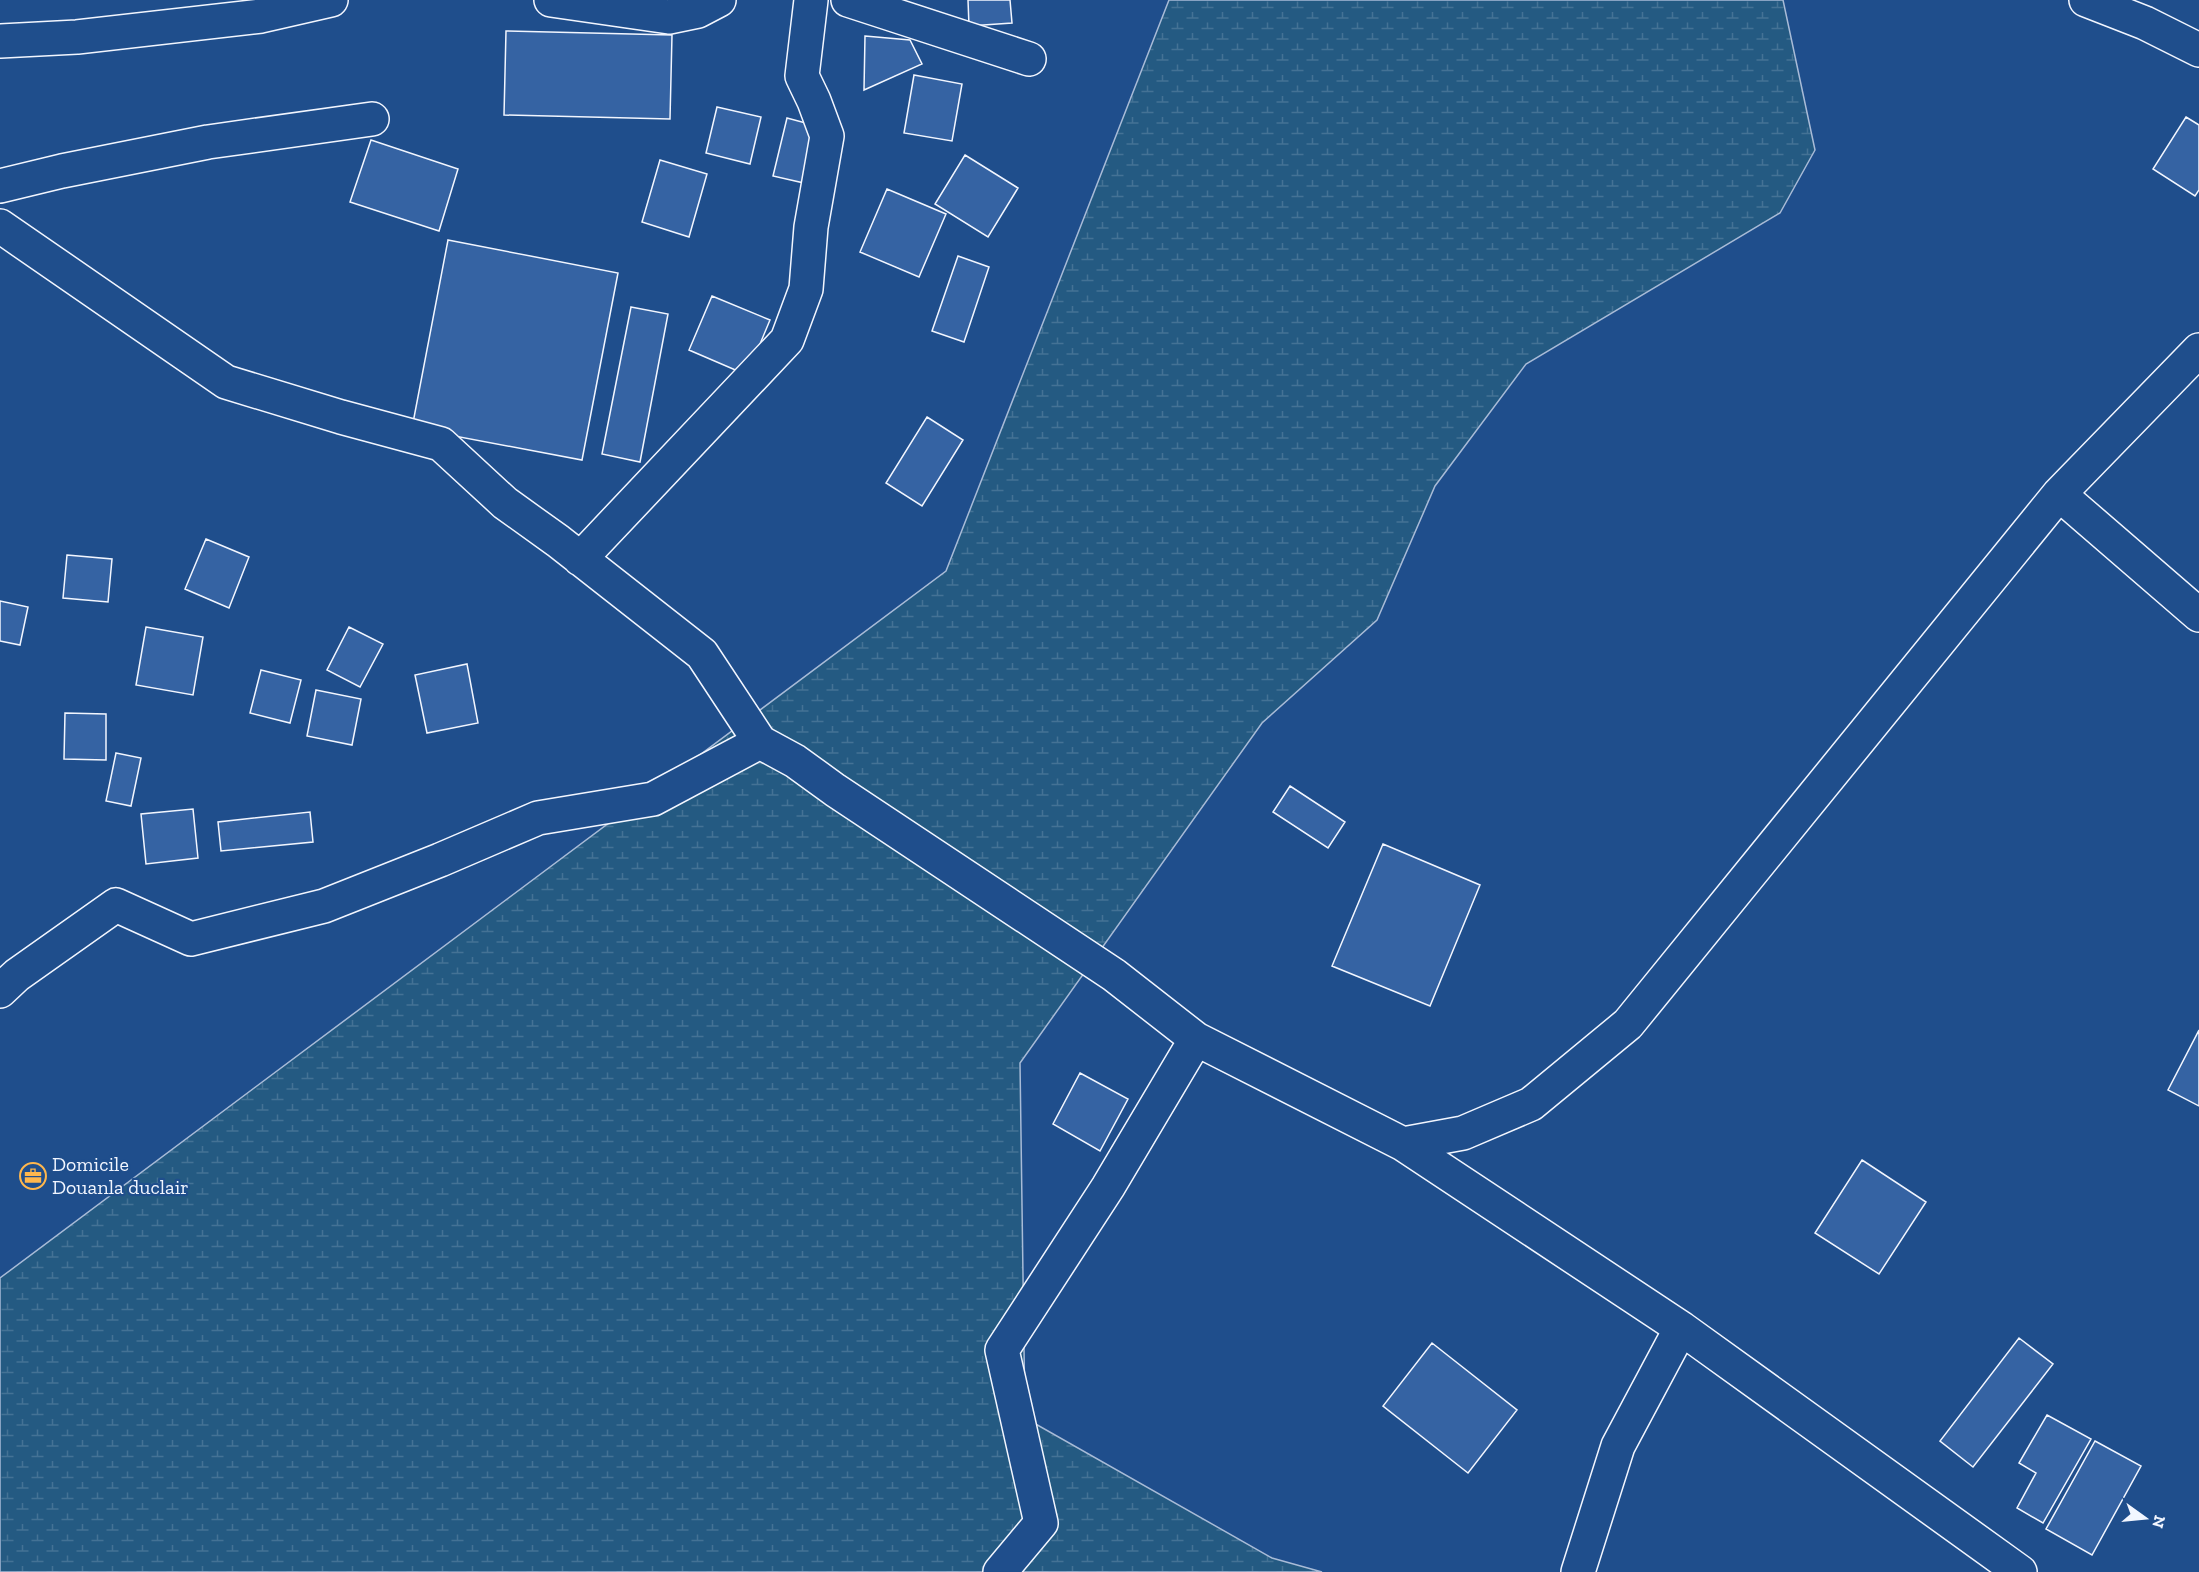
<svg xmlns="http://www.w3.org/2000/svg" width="2199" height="1572" viewBox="0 0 2199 1572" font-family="'Zilla Slab',serif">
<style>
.wetland{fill:url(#wetland-marsh);stroke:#a8bbd7;stroke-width:1.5}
.building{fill:#3563a3;stroke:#f2f6ff;stroke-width:1.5}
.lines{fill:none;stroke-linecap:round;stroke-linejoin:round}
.minor-casing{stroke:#f2f6ff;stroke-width:36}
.minor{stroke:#1f4e8c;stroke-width:33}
.labels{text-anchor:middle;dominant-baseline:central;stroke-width:4.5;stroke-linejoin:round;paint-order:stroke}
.poi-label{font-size:20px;fill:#f2f6ff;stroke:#1f4e8c;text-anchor:start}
</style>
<defs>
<pattern id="wetland-marsh" width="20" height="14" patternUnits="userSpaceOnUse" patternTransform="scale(1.5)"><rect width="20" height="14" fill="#245a82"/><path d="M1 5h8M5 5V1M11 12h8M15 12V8" fill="none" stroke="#447295"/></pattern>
</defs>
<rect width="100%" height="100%" fill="#1f4e8c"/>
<path class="wetland" d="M1169 0H1783L1815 150 1780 213 1526 364 1435 486 1377 620 1262 723 1020 1063 1025 1418 1272 1558 1322 1572H0V1278L946 571Z"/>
<path class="building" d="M968 0H1010L1012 23 969 26Z
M506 31 672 35 670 119 504 115Z
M865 36 910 40 922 64 864 90Z
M914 75 962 84 952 141 904 133Z
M717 107 761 117 750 164 706 153Z
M2186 117 2199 125V190L2195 196 2153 169Z
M787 118 817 126 804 183 773 176Z
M371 140 458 169 439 231 350 202Z
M965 155 1018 188 988 237 935 204Z
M660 160 707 174 689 237 642 222Z
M887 189 946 214 919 277 860 252Z
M448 240 618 273 582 460 412 428Z
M958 256 989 267 964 342 932 331Z
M712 296 770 320 747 375 689 350Z
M631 307 668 314 640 462 602 454Z
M927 417 963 440 922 506 886 483Z
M206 539 249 557 229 608 185 589Z
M67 555 112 559 108 602 63 598Z
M0 601 28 607 20 645 0 641Z
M146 627 203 637 193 695 136 685Z
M349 627 383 644 360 687 327 670Z
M467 664 478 723 427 733 415 675Z
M261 670 301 680 290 723 250 713Z
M316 690 361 699 352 745 307 736Z
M65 713 106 714V760L64 759Z
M116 753 141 758 131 806 106 801Z
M1290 786 1345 822 1328 848 1273 812Z
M193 809 198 858 146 864 141 814Z
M310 812 313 842 221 851 218 822Z
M1383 844 1480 885 1430 1006 1332 966Z
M2199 1030V1106L2168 1090Z
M1080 1073 1128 1099 1100 1151 1053 1124Z
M1862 1160 1926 1202 1879 1274 1815 1233Z
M2019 1338 2053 1364 1973 1467 1940 1441Z
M1432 1343 1517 1410 1468 1473 1383 1406Z
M2047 1415 2091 1439 2043 1523 2017 1508 2036 1473 2019 1463Z
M2095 1441 2141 1466 2092 1555 2046 1529Z"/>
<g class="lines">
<defs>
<path id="minor" d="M551 0 669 17 698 11 719 0
M848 0 1029 59
M2086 0 2145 23 2199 50
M0 41 77 37 261 16 331 0
M0 186 62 171 208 142 372 119
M0 226 226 382 341 417 441 444 505 503 558 541 702 654 760 742 795 761 835 790 1114 975 1196 1039 1403 1144 1681 1328 2020 1572
M2059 494 2199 615
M580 559 787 340 806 289 811 227 827 136 814 101 802 76 811 0
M0 991 17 975 116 905 191 939 324 906 440 860 538 818 653 799 760 742
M1403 1144 1463 1133 1531 1104 1628 1024 2059 494 2199 350
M1000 1572 1041 1523 1002 1350 1108 1187 1196 1039
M1578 1572 1618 1446 1681 1328"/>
</defs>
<use href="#minor" class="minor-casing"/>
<use href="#minor" class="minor"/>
</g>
<defs>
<symbol id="office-ring" viewBox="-11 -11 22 22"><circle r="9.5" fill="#1f4e8c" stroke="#ffb74d" stroke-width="1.5"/><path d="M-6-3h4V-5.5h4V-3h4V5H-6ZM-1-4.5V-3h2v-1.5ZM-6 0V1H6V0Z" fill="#ffb74d"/></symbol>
</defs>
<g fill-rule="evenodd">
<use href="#office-ring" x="18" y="1161" width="30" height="30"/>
</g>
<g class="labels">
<g class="poi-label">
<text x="52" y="1164">Domicile<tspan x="52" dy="23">Douanla duclair</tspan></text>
</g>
</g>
<g transform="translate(2145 1518) rotate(105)" stroke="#1f4e8c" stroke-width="4.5" paint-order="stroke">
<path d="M0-4.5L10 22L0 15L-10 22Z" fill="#f2f6ff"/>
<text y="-9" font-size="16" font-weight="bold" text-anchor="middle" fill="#f2f6ff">N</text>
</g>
</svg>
